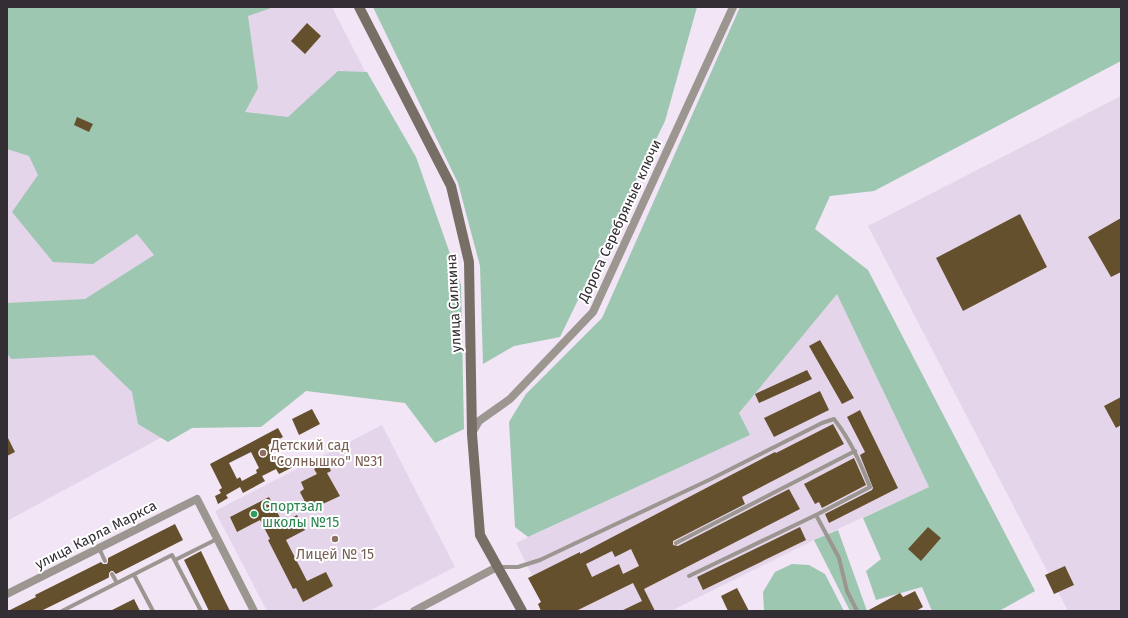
<svg xmlns="http://www.w3.org/2000/svg" width="1128" height="618" viewBox="0 0 1128 618" font-family="'Fira Sans',sans-serif">
<style>
.built{fill:#e5d5eb}
.green{fill:#9ec7b1}
.building{fill:#65502d;fill-rule:evenodd}
.lines{fill:none;stroke-linecap:round;stroke-linejoin:round}
.service{stroke:#9c9690;stroke-width:4}
.minor{stroke:#9c9690;stroke-width:8}
.secondary{stroke:#776e65;stroke-width:10}
.education-dot{fill:#8d6e63;stroke:#fff;stroke-width:1.5}
.leisure-dot{fill:#2e9e5b;stroke:#fff;stroke-width:1.5}
.labels{text-anchor:middle;dominant-baseline:central;stroke-width:4;stroke-linejoin:round;paint-order:stroke}
.street-label{font-size:14px;fill:#322e34;stroke:#fff}
.education-label{font-size:14px;fill:#785e54;stroke:#fff;text-anchor:start}
.leisure-label{font-size:14px;fill:#27864d;stroke:#fff;text-anchor:start}
</style>
<rect width="100%" height="100%" fill="#f1e5f6"/>
<path class="built" d="M7 7H332L420 179 439 287 7 521Z
M1121 96V611H1068L868 226Z
M837 293 929 487 814 540 671 611H550L516 543 749 435 739 413Z
M382 425 455 567 369 611H267L215 511Z"/>
<path class="green" d="M7 7H274L248 16 258 88 245 112 288 117 338 71 367 72 416 157 461 285 464 429 435 443 405 403 306 391 261 427 192 428 168 442 138 424 132 392 94 355 11 359 7 353V303L85 299 154 255 137 234 93 264 53 262 12 212 38 175 29 156 7 149Z
M373 7H697L665 121 560 337 514 346 483 364 480 266 458 183Z
M740 7H1121V61L874 191 830 196 815 229 868 270 1035 591 999 611H932L922 587 876 600 866 571 881 559 863 518 929 487 837 294 739 413 750 435 528 537 515 527 509 422 526 394 602 318Z
M838 530 867 611H850L814 540Z
M792 564 809 565 825 574 844 611H764L763 592 775 572Z"/>
<path class="building" d="M307 23 321 36 305 54 291 41Z
M77 117 93 124 89 132 74 125Z
M1020 214 1047 267 963 311 936 258Z
M1121 218V272L1111 277 1088 237Z
M820 340 854 398 842 404 809 346Z
M807 370 812 379 759 403 755 394Z
M820 391 829 410 774 437 764 418Z
M1121 397V425L1116 428 1104 406Z
M312 409 320 424 299 435 292 419Z
M860 410 898 488 829 523 825 514 872 490 873 488 860 455 865 452 847 417Z
M833 424 844 444 742 497 745 504 673 541V545L678 546 789 489 800 509 644 589 655 611H621L642 601 633 583 576 611H541L538 604 541 602 528 578 580 552V554L775 452 776 453ZM631 549 639 566 623 574 619 564 592 577 586 564 612 551 615 557Z
M278 428 283 437 268 445 275 460 279 458 280 461 289 456 295 466 279 474 276 469 262 476 265 481 243 493 240 487 226 495 228 498 218 504 215 496 221 493 219 490 222 488 210 464ZM251 452 259 468 256 470 257 473 242 481 240 477 237 479 229 463Z
M7 436 15 452 7 456Z
M854 458 866 485 822 508 819 502 815 504 804 484Z
M327 462 331 471 327 473 340 496 314 508 311 501 306 504 300 492 304 489 301 482 317 474 314 469Z
M269 497 283 523 297 515 305 530 286 540 307 581 326 572 333 586 303 602 296 588 293 589 268 540 270 539 260 520 237 532 230 517Z
M175 524 183 540 116 574 113 571H111L109 573V577L108 578 41 611H8L36 597 35 595 101 562 103 564H107L108 562V558Z
M800 527 806 540 703 590 697 577Z
M928 527 941 538 921 561 908 549Z
M201 551 222 595 230 611H209L184 560Z
M1065 566 1074 585 1054 594 1045 575Z
M737 588 749 611H728L721 596Z
M915 591 923 607 916 611H867L900 593 903 597Z
M134 599 140 611H110Z"/>
<g class="lines">
<path class="service" d="M816 515 839 558 847 591 857 611
M676 543 855 451
M99 548 105 561
M175 560 217 539
M498 567H518L540 560 711 479 822 423 834 419C851 441 860 462 870 487L816 515 689 576
M112 574 117 583
M134 575 153 611
M62 611 172 555 201 611"/>
<path class="minor" d="M472 433 479 421 510 399 593 312 733 7
M7 594 197 499 254 611
M414 611 497 567"/>
<path class="secondary" d="M359 7 451 186 469 262 472 434 480 535 522 611"/>
</g>
<g class="education-dot">
<circle cx="263" cy="453" r="4"/>
<circle cx="335" cy="539" r="4"/>
</g>
<circle class="leisure-dot" cx="254" cy="514" r="4"/>
<g class="labels">
<g class="street-label">
<text transform="translate(620 221) rotate(-65)">Дорога Серебряные ключи</text>
<text transform="translate(454 303) rotate(-93)">улица Силкина</text>
<text transform="translate(96 535) rotate(-27)">улица Карла Маркса</text>
</g>
<g class="education-label">
<text x="271" y="445">Детский сад<tspan x="271" dy="16">"Солнышко" №31</tspan></text>
<text x="335" y="554" text-anchor="middle">Лицей № 15</text>
</g>
<g class="leisure-label">
<text x="262" y="506">Спортзал<tspan x="262" dy="16">школы №15</tspan></text>
</g>
</g>
<rect width="1128" height="618" fill="none" stroke="#322e34" stroke-width="16"/>
</svg>
